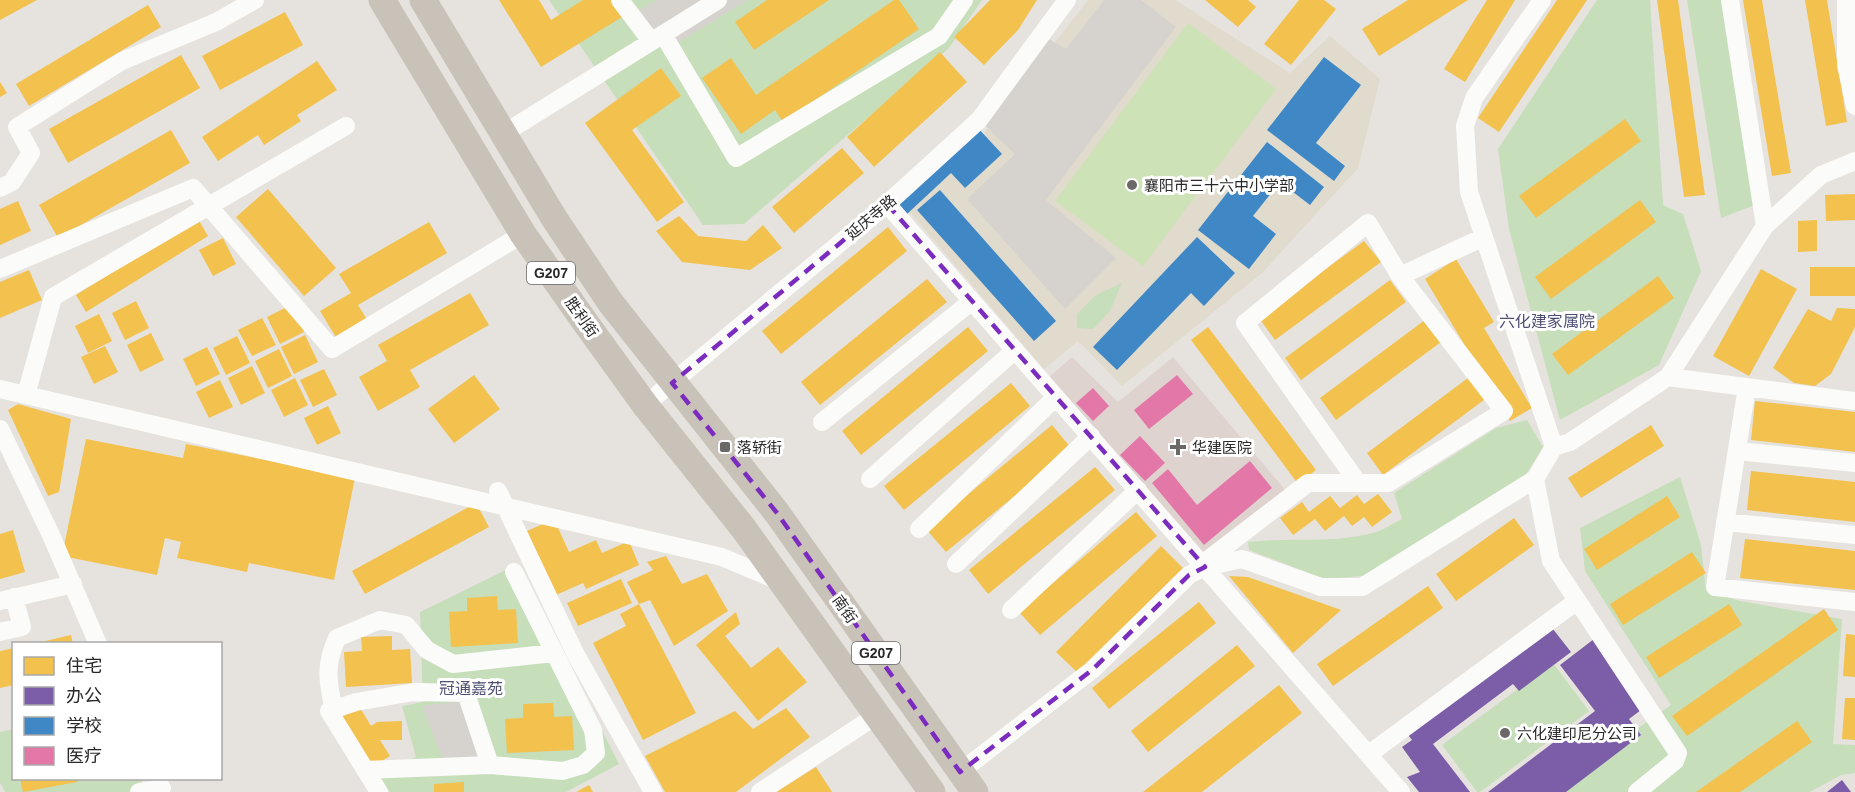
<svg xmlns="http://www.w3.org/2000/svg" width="1855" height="792" viewBox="0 0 1855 792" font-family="Helvetica,'Noto Sans SC',sans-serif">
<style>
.education{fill:#e0dbcd}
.medical{fill:#dfd3d0}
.green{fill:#c6deba}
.pitch{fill:#cee2b8}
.plaza{fill:#d6d3ce}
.homes{fill:#f2c14e}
.offices{fill:#7b5ea7}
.schools{fill:#3f88c5}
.health{fill:#e377a8}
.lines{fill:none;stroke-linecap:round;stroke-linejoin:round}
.minor{stroke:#fbfbfa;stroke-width:18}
.highway{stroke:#c9c2b9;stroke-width:27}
.marked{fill:none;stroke:#7b2cbf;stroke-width:4.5;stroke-dasharray:12 8;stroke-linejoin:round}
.poi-dot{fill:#6a6968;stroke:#fff;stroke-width:2}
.labels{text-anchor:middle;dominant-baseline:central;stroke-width:6;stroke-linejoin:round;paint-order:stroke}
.shield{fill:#fff;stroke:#686868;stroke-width:1.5}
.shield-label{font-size:14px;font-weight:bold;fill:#282828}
.poi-label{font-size:15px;fill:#282828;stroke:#fff;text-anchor:start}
.street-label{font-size:15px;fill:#282828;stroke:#fff}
.neighbourhood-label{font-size:16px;fill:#4d5073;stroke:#fff}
</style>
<rect width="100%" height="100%" fill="#e6e3de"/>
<path class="education" d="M1088 0H1175L1290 73 1330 36 1380 79 1358 168 1262 273 1122 386 1078 341 1044 369 902 203 982 136Z"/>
<path class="medical" d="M1072 357 1118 402 1173 357 1287 492 1203 557 1047 379Z"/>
<path class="green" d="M549 0H982L949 48 744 224 703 225Z
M1597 0H1650L1663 205 1683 214 1701 271 1659 365 1560 420 1509 229 1498 149Z
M1687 0H1737L1768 200 1721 218Z
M1122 283 1110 311 1093 329 1077 328V314L1096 295Z
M1527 420 1543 447 1524 478 1363 576 1324 579 1249 550 1248 542C1289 537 1332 544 1373 533 1382 531 1392 524 1402 519L1394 493 1496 428Z
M1680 477 1701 545 1706 590 1740 601 1842 619 1833 744 1855 745V773L1841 775 1810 792H1547L1671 705 1585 571 1580 528Z
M518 564 619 764 566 792H390L377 775 416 757 402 706 423 702 420 612Z
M1553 663 1589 711 1480 792H1477L1442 745Z
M13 729 14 778 140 779 147 792H5L0 783V732Z"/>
<path class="pitch" d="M1188 23 1276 89 1143 266 1055 201Z"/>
<path class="plaza" d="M656 0H748L671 47 651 41 631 15Z
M1104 0H1141L1176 27 1046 200 1116 258 1065 309 967 199 1015 154 979 120 1042 35 1066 49Z
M468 700 487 757 443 761 422 706Z"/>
<path class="homes" d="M0 0H37L0 20Z
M499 0H539L551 20 583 0H611L622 17 541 67Z
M767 0H829L754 50 735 22Z
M894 0H899L919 29 783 122 775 110 741 134 702 78 731 58 756 95Z
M990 0H1037L1018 30 984 65 954 37Z
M1205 0H1248L1256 7 1238 27Z
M1299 0H1324L1336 9 1291 65 1264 44Z
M1408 0H1468L1379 56 1362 29Z
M1487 0H1515L1465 82 1444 69Z
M1557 0H1587L1499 132 1478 118Z
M1657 0H1678L1705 195 1684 197Z
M1743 0H1762L1791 173 1772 176Z
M1805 0H1827L1847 122 1826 126Z
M148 5 161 27 29 106 16 84Z
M285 12 303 45 220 90 202 56Z
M940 52 967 82 874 167 847 137Z
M181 55 200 88 68 163 49 129Z
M317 61 337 90 297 115 301 121 264 145 258 135 218 161 202 137Z
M661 68 681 96 632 130 684 202 657 222 585 123Z
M0 82 7 93 0 97Z
M1625 119 1641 141 1536 218 1519 196Z
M171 130 190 163 58 238 39 205Z
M842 148 864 173 794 233 772 207Z
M268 189 336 268 304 296 236 217Z
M1855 194V220L1826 221 1825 195Z
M1640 200 1656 222 1551 299 1535 277Z
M18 201 31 231 0 245V209Z
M679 216 698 236 746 241 763 225 782 248 750 270 682 262 656 231Z
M198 219 208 236 86 312 76 295Z
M1817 220V251L1798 252V221Z
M429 222 447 253 358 305 368 321 337 339 320 311 351 293 339 274Z
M888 227 907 251 781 354 762 331Z
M223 238 236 264 213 276 199 250Z
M1364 241 1381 262 1275 340 1259 318Z
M1456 259 1494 322 1484 328 1532 408 1510 421 1425 279Z
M1810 267H1855V296H1810Z
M1761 269 1797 289 1749 376 1713 356Z
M29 270 42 300 0 318V282Z
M1658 276 1674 298 1568 375 1552 354Z
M927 279 947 302 820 405 801 382Z
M1390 280 1406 302 1301 380 1285 358Z
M470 293 489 325 410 370 420 387 378 411 359 377 387 361 378 345Z
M136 301 149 328 125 340 112 313Z
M291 305 304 332 280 344 267 317Z
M1837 308 1855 309V327L1831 374 1815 386 1794 383 1773 368 1808 309 1831 321Z
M99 314 112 341 88 353 75 326Z
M262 318 276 345 252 356 238 330Z
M1425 320 1441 342 1336 420 1320 398Z
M968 327 988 351 861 455 842 431Z
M1208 327 1316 470 1298 484 1191 340Z
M151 333 164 360 140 372 127 345Z
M305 335 318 362 294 374 281 347Z
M237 336 250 363 226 375 213 348Z
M105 346 118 372 94 384 81 357Z
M207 347 220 374 196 386 183 359Z
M279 349 292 376 268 388 255 361Z
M252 366 265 393 241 405 228 378Z
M324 369 337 395 313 407 300 380Z
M474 375 500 409 454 443 428 409Z
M1472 375 1488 397 1383 475 1367 453Z
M295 378 308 405 284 417 271 390Z
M220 380 233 407 209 418 196 392Z
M1011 383 1030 406 904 510 884 486Z
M1755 401 1855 412V452L1751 440Z
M18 404 71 419 59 492 48 496 8 410Z
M328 406 341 433 317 445 304 418Z
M1052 425 1072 449 946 552 926 529Z
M1651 425 1664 446 1581 498 1568 478Z
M86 439 183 458 186 444 355 478 334 580 249 563 247 572 177 558 181 542 165 538 157 575 62 556Z
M1095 467 1115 490 988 594 969 570Z
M1751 471 1855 482V522L1747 510Z
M1378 494 1392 512 1372 527 1364 517 1352 526 1344 516 1325 531 1315 519 1293 535 1280 518 1302 502 1309 512 1330 496 1340 508 1357 495 1364 504Z
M1667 496 1680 517 1597 570 1584 549Z
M476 503 489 527 365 594 352 571Z
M1136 512 1157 536 1040 635 1019 612Z
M1514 518 1534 545 1456 601 1436 574Z
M554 519 569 552 596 540 602 553 629 541 639 565 586 589 583 583 556 595 527 531Z
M13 530 25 572 0 579V534Z
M1745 539 1855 551V590L1740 578Z
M1161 546 1183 568 1078 673 1056 652Z
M1692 552 1706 573 1623 625 1610 604Z
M666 556 682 584 707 574 728 611 674 646 650 600 639 604 627 582 653 570 647 562Z
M1229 576 1248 577 1341 610 1293 653Z
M621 579 632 603 578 626 567 603Z
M1428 586 1443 608 1333 686 1317 664Z
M497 596 498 610 516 609 518 643 451 647 449 612 467 611V598Z
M1199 602 1216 623 1109 709 1092 688Z
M639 604 696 713 643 740 593 643 626 626 620 614Z
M1729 604 1742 625 1659 678 1646 657Z
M1824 609 1838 630 1687 736 1672 716Z
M736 612 740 624 725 636 751 668 778 647 807 682 758 721 696 645Z
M1846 634 1855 635V677L1843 676Z
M71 635 73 644H37V643Z
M392 636V650L410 649 412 683 346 687 344 652 362 651 361 637Z
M1237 645 1255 666 1148 752 1131 731Z
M14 648V685L0 688V651Z
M1279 685 1302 713 1202 792H1143Z
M1845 698H1855V740L1842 739Z
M553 703 554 717 572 716 574 750 507 753 505 719 523 718V704Z
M358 704 371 726 377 722 402 721V740H380L390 756 372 767 340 715Z
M786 708 810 737 736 792H665L645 756 735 711 753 729Z
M1797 721 1812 742 1740 792H1696Z
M816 767 832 792H776Z
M20 778H77V782L23 792Z
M464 782V792H434V784Z
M589 785 593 792H576Z"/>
<path class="offices" d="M1549 624 1571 652 1519 691 1513 684 1433 744 1470 792H1419L1407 777 1420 772 1402 747 1412 740 1405 731Z
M1594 639 1645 707 1629 719 1641 735 1566 792H1488L1595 711 1560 665Z
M1842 780 1851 792H1827Z"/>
<path class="schools" d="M1324 57 1361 85 1316 143 1345 166 1334 181 1267 130Z
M977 127 1002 154 965 188 951 173 906 215 894 203Z
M1267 142 1324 187 1310 205 1280 182 1253 216 1276 234 1249 269 1198 230Z
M940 190 1056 321 1034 341 917 210Z
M1197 237 1235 273 1204 306 1191 293 1117 370 1093 347Z"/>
<path class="health" d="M1177 375 1193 394 1149 429 1134 410Z
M1093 388 1109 406 1093 421 1076 403Z
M1140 436 1165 463 1145 481 1120 455Z
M1250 461 1272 488 1204 545 1152 483 1168 469 1197 505Z"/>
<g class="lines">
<path class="minor" d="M620 0 651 41
M1542 0 1474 98 1465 126 1469 192 1554 447
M1730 0 1765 226
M1846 0V65L1855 106
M663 34 736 158 939 36 964 0
M503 134 718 0
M0 188 12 182 31 153 17 127 122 61 216 22 255 0
M887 204 1401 792
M0 269 193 188 332 349 523 234
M1668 377 1855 401
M1747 387 1715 587 1855 602
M0 389 722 557 781 582
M26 395 53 297 346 126
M645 405 887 204 979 120 1067 0
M822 422 972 301
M0 429 51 535 98 644
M1737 451 1855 463
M870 479 1015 350
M1535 479 1551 561 1678 753 1675 761 1637 792
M1358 483 1245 323 1368 223 1400 276
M498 491 576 655 653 792
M1725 522 1855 535
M919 529 1056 397
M956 564 1091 436
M1201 565 1308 483H1388L1504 411 1400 276 1484 237
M0 601 73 584
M1011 610 1138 490
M0 632 22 627 14 597
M334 709C327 681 325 665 337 638L380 620 406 625 427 650 453 664 554 653
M1369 754 1577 601
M365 770 490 765 563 771 583 765 596 753 593 730 514 572
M960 772 1092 670 1189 575 1205 567 1242 559 1321 587H1362L1535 479 1554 447 1570 442 1668 377 1765 226 1821 175 1855 161
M139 792 162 788
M379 792 329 711 356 702 414 692 466 693 490 765
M760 792 877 715"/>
<path class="highway" d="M382 0 523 234 585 322 645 405 744 529 932 792
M423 0 554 218 610 302 777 513 975 792"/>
</g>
<path class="marked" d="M887 204 1205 567 1189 575 1092 670 960 772 777 513 672 383Z"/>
<g class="poi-dot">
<circle cx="1132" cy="185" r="6"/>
<rect x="719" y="441" width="12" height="12" rx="3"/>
<path d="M1175 438h6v6h6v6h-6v6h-6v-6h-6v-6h6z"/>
<circle cx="1505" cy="733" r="6"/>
</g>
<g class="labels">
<g class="shield">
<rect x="527" y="262" width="48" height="22" rx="4.5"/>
<rect x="852" y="642" width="48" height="22" rx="4.5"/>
</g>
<g class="shield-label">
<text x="551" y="273">G207</text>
<text x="876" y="653">G207</text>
</g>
<g class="poi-label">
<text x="1144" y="185">襄阳市三十六中小学部</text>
<text x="737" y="447">落轿街</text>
<text x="1192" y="447">华建医院</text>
<text x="1517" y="733">六化建印尼分公司</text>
</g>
<g class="street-label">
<text transform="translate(871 217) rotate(-40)">延庆寺路</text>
<text transform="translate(582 317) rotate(55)">胜利街</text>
<text transform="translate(845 609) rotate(55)">南街</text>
</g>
<g class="neighbourhood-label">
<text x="1547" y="321">六化建家属院</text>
<text x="471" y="688">冠通嘉苑</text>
</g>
</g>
<rect x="12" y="642" width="210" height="138" fill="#ffffff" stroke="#a9a9a9" stroke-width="1.5"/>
<rect x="24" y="657" width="30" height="18" fill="#f2c14e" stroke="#a9a9a9" stroke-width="1.5"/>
<text x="66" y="672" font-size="18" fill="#282828">住宅</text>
<rect x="24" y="687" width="30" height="18" fill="#7b5ea7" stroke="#a9a9a9" stroke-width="1.5"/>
<text x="66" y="702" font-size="18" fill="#282828">办公</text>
<rect x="24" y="717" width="30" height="18" fill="#3f88c5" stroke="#a9a9a9" stroke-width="1.5"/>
<text x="66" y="732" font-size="18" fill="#282828">学校</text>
<rect x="24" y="747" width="30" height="18" fill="#e377a8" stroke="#a9a9a9" stroke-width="1.5"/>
<text x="66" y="762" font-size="18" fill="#282828">医疗</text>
</svg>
